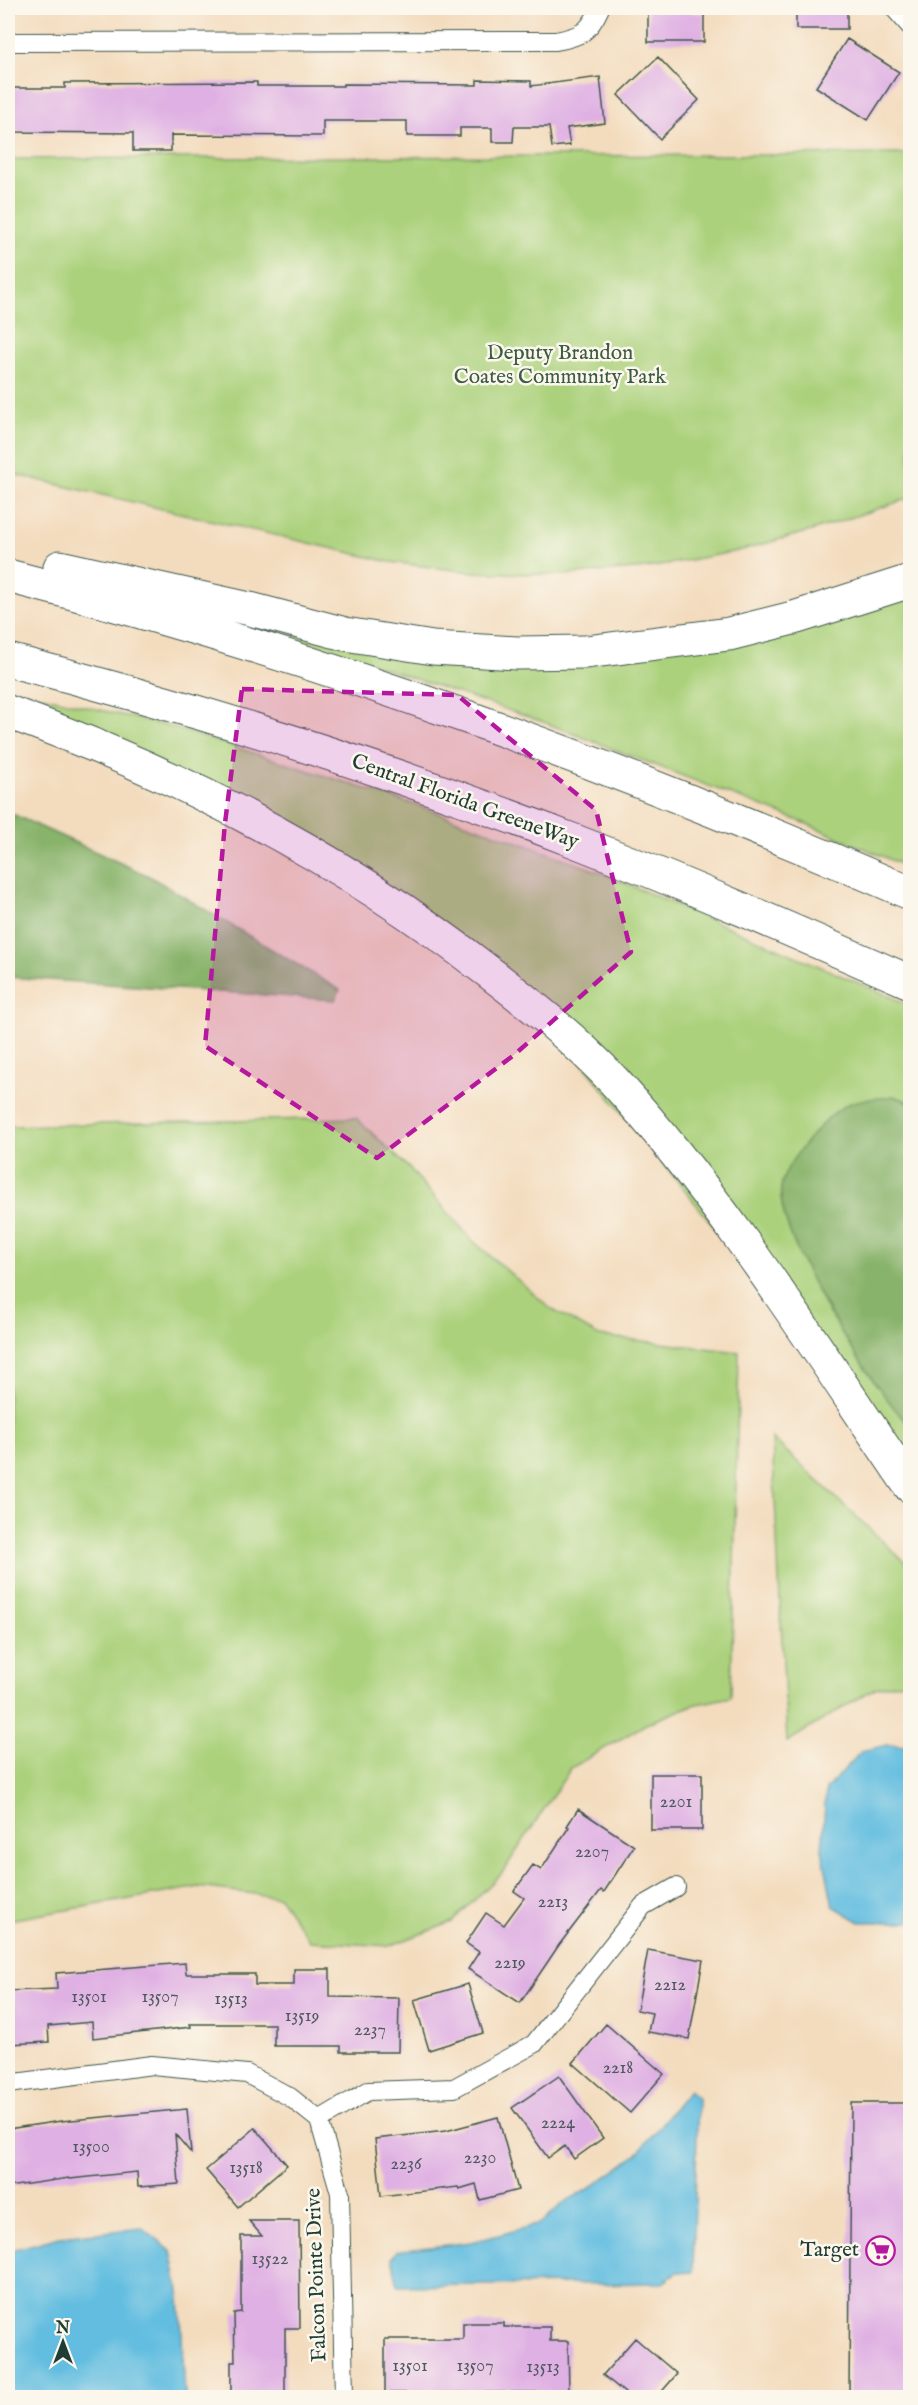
<svg xmlns="http://www.w3.org/2000/svg" width="918" height="2405" viewBox="0 0 918 2405" font-family="'IM FELL English',serif">
<style>
.green{fill:#abd17b;stroke:#658758;stroke-width:1.5}
.forest{fill:#88b36b;stroke:#547850;stroke-width:1.5}
.water{fill:#62bde0;stroke:#407d8a;stroke-width:1.5}
.building{fill:#dfb0e3}
.lines{fill:none;stroke-linecap:round;stroke-linejoin:round}
.street-casing{stroke:#3f5549;stroke-width:20}
.highway-casing{stroke:#3f5549;stroke-width:35}
.street{stroke:#fff;stroke-width:18}
.highway{stroke:#fff;stroke-width:33}
.marked{fill:#b5179e;fill-opacity:0.2;stroke:#b5179e;stroke-width:4.5;stroke-dasharray:12 8;stroke-linejoin:round}
.labels{text-anchor:middle;dominant-baseline:central;stroke-width:5;stroke-linejoin:round;paint-order:stroke}
.number-label{font-size:18px;fill:#4f5a60}
.park-label{font-size:21px;fill:#3b5b42;stroke:#fbf7ec}
.street-label{font-size:21px;fill:#1f3d34;stroke:#fbf7ec}
.poi-label{font-size:21px;fill:#1f3d34;stroke:#fbf7ec;text-anchor:end}
</style>
<rect width="100%" height="100%" fill="#fbf7ec"/>
<filter id="ink" filterUnits="userSpaceOnUse"><feTurbulence type="fractalNoise" baseFrequency=".0167" numOctaves="2"/><feDisplacementMap in="SourceGraphic" scale="12" xChannelSelector="R" yChannelSelector="G"/><feConvolveMatrix kernelMatrix="1 2 1 2 8 2 1 2 1" color-interpolation-filters="sRGB"/></filter>
<filter id="wash" filterUnits="userSpaceOnUse"><feTurbulence type="fractalNoise" baseFrequency=".008" numOctaves="4" result="noise"/><feDisplacementMap in="SourceGraphic" scale="24" xChannelSelector="R" yChannelSelector="G"/><feGaussianBlur stdDeviation="1.35" result="paint"/><feColorMatrix in="noise" values="0 0 0 0 0 0 0 0 0 0 0 0 0 0 0 0 0 1.4 0 .05"/><feComposite in="paint" operator="in"/></filter>
<g filter="url(#wash)">
<rect width="100%" height="100%" fill="#f3dcbe"/>
<path class="green" d="M910 154V498L811 531 738 551 647 568 563 575 470 572 390 562 8 473V159Z
M910 590V868L807 824 546 723 277 632 502 661Z
M8 688 172 727 416 805 597 871 910 1005V1102L893 1096 802 1259 826 1309 856 1354 910 1426V1469L511 975 8 703Z
M356 1118 410 1169 472 1240 551 1309 599 1336 739 1352 731 1697 693 1705 646 1724 571 1768 502 1873 452 1922 389 1946 310 1941 279 1897 199 1887 8 1920V1126Z
M772 1438 910 1567V1680L875 1688 787 1742Z"/>
<path class="forest" d="M8 812 149 876 340 990 335 1000 8 977Z
M893 1096 910 1102V1426C873 1389 776 1241 781 1188 783 1164 826 1115 848 1104 860 1098 879 1099 893 1096Z"/>
<path class="water" d="M887 1745 910 1746V1922H860L833 1906 822 1850 826 1789 862 1751Z
M689 2090 698 2098 693 2271 678 2272 663 2283 398 2286 392 2258 397 2251 472 2242 540 2224 563 2203 590 2188 636 2155Z
M142 2228 171 2251 180 2296 185 2397H8V2251L60 2237Z"/>
<g id="blocks">
<path class="building" d="M648 8H691V13H704V42H648Z
M796 8H847V29H796Z
M847 39 899 72 868 120 816 87Z
M658 57 699 100 660 139 618 95Z
M600 77 605 123 567 128 570 145 552 147 549 127H514L513 142H492V128H460V136H407V121H323V136L171 135V151H133V133L8 132V88H65V83L257 82V86H343V84L477 85V80L531 81V86Z
M651 1774H702V1830H651Z
M578 1809 634 1846 604 1892 601 1890 559 1945 520 2003 468 1969 479 1952 466 1943 486 1913 504 1925 524 1898 514 1891 533 1865 541 1870 569 1827 567 1826Z
M648 1950 703 1960 689 2039 648 2032 652 2013 637 2010Z
M185 1963 186 1974H255V1985H294V1969H330V1997L399 1998 398 2052H341V2046H274V2024H190L191 2027 93 2038 92 2022 48 2026 49 2042 8 2044V1991L57 1989 56 1973Z
M468 1984 483 2033 429 2050 414 2000Z
M606 2024 664 2074 630 2113 573 2063Z
M559 2076 603 2138 574 2159 565 2146 548 2158 512 2108Z
M851 2103H910V2397H849Z
M187 2109 191 2153 175 2134 179 2184 138 2187 137 2172 70 2179 69 2178 8 2187V2129L61 2121Z
M498 2117 518 2190 480 2200 476 2184 459 2189 458 2187 381 2196 375 2139 446 2131Z
M255 2128 287 2165 238 2207 206 2170Z
M249 2221H299L300 2328H285V2397H231V2362H235L234 2313 241 2312V2236H262Z
M463 2323H504V2327H550V2341H568L569 2392 385 2393V2339H463Z
M635 2338 677 2374 657 2397H630L603 2375Z"/>
</g>
</g>
<g filter="url(#ink)">
<use href="#blocks" fill-opacity="0" stroke="#3f5549" stroke-width="1.5"/>
<g class="lines">
<defs>
<path id="street" d="M894 8 910 26
M8 42 556 41C582 36 589 32 600 8
M8 2084 152 2065 247 2074 290 2097 319 2120 340 2193 344 2398
M319 2120 368 2091 454 2088 534 2044 643 1906 676 1887"/>
<path id="highway" d="M60 567 250 609 345 634 433 648 517 653 586 652 729 634 797 617 910 581
M8 576C318 655 617 766 910 893
M8 660C199 709 388 769 572 840 686 884 798 933 910 982
M8 712C180 774 345 860 490 973 533 1006 577 1041 614 1081 727 1205 816 1349 910 1486"/>
</defs>
<use href="#street" class="street-casing"/>
<use href="#highway" class="highway-casing"/>
<use href="#street" class="street"/>
<use href="#highway" class="highway"/>
</g>
</g>
<path class="marked" d="M242 689 457 695 596 810 631 952 514 1055 377 1158 205 1046 225 823Z"/>
<defs>
<symbol id="supermarket-ring" viewBox="-11 -11 22 22"><circle r="9.5" fill="#fbf7ec" stroke="#b5179e" stroke-width="1.5"/><path d="M-6-5.5h2.5l.6 2H6L4.5 2H-2.5L-4.4-4H-6ZM-1.5 3.2a1.3 1.3 0 1 0 .1 0ZM3 3.2a1.3 1.3 0 1 0 .1 0Z" fill="#b5179e"/></symbol>
</defs>
<g fill-rule="evenodd">
<use href="#supermarket-ring" x="864" y="2234" width="33" height="33"/>
</g>
<g class="labels">
<g class="number-label">
<text x="676" y="1802">2201</text>
<text x="592" y="1852">2207</text>
<text x="553" y="1902">2213</text>
<text x="510" y="1963">2219</text>
<text x="670" y="1985">2212</text>
<text x="89" y="1997">13501</text>
<text x="160" y="1997">13507</text>
<text x="231" y="1999">13513</text>
<text x="302" y="2016">13519</text>
<text x="370" y="2030">2237</text>
<text x="618" y="2068">2218</text>
<text x="558" y="2123">2224</text>
<text x="91" y="2147">13500</text>
<text x="480" y="2158">2230</text>
<text x="406" y="2164">2236</text>
<text x="246" y="2168">13518</text>
<text x="270" y="2259">13522</text>
<text x="410" y="2366">13501</text>
<text x="475" y="2366">13507</text>
<text x="543" y="2367">13513</text>
</g>
<g class="park-label">
<text x="560" y="353">Deputy Brandon<tspan x="560" dy="24">Coates Community Park</tspan></text>
</g>
<g class="street-label">
<text transform="translate(465 802) rotate(20)">Central Florida GreeneWay</text>
<text transform="translate(317 2275) rotate(-92)">Falcon Pointe Drive</text>
</g>
<g class="poi-label">
<text x="859" y="2250">Target</text>
</g>
</g>
<rect width="918" height="2405" fill="none" stroke="#fbf7ec" stroke-width="30"/>
<g transform="translate(63 2342)" stroke="#fbf7ec" stroke-width="4.5" paint-order="stroke">
<path d="M0-4.5L10 22L0 15L-10 22Z" fill="#1f3d34"/>
<text y="-9" font-size="16" font-weight="bold" text-anchor="middle" fill="#1f3d34">N</text>
</g>
</svg>
